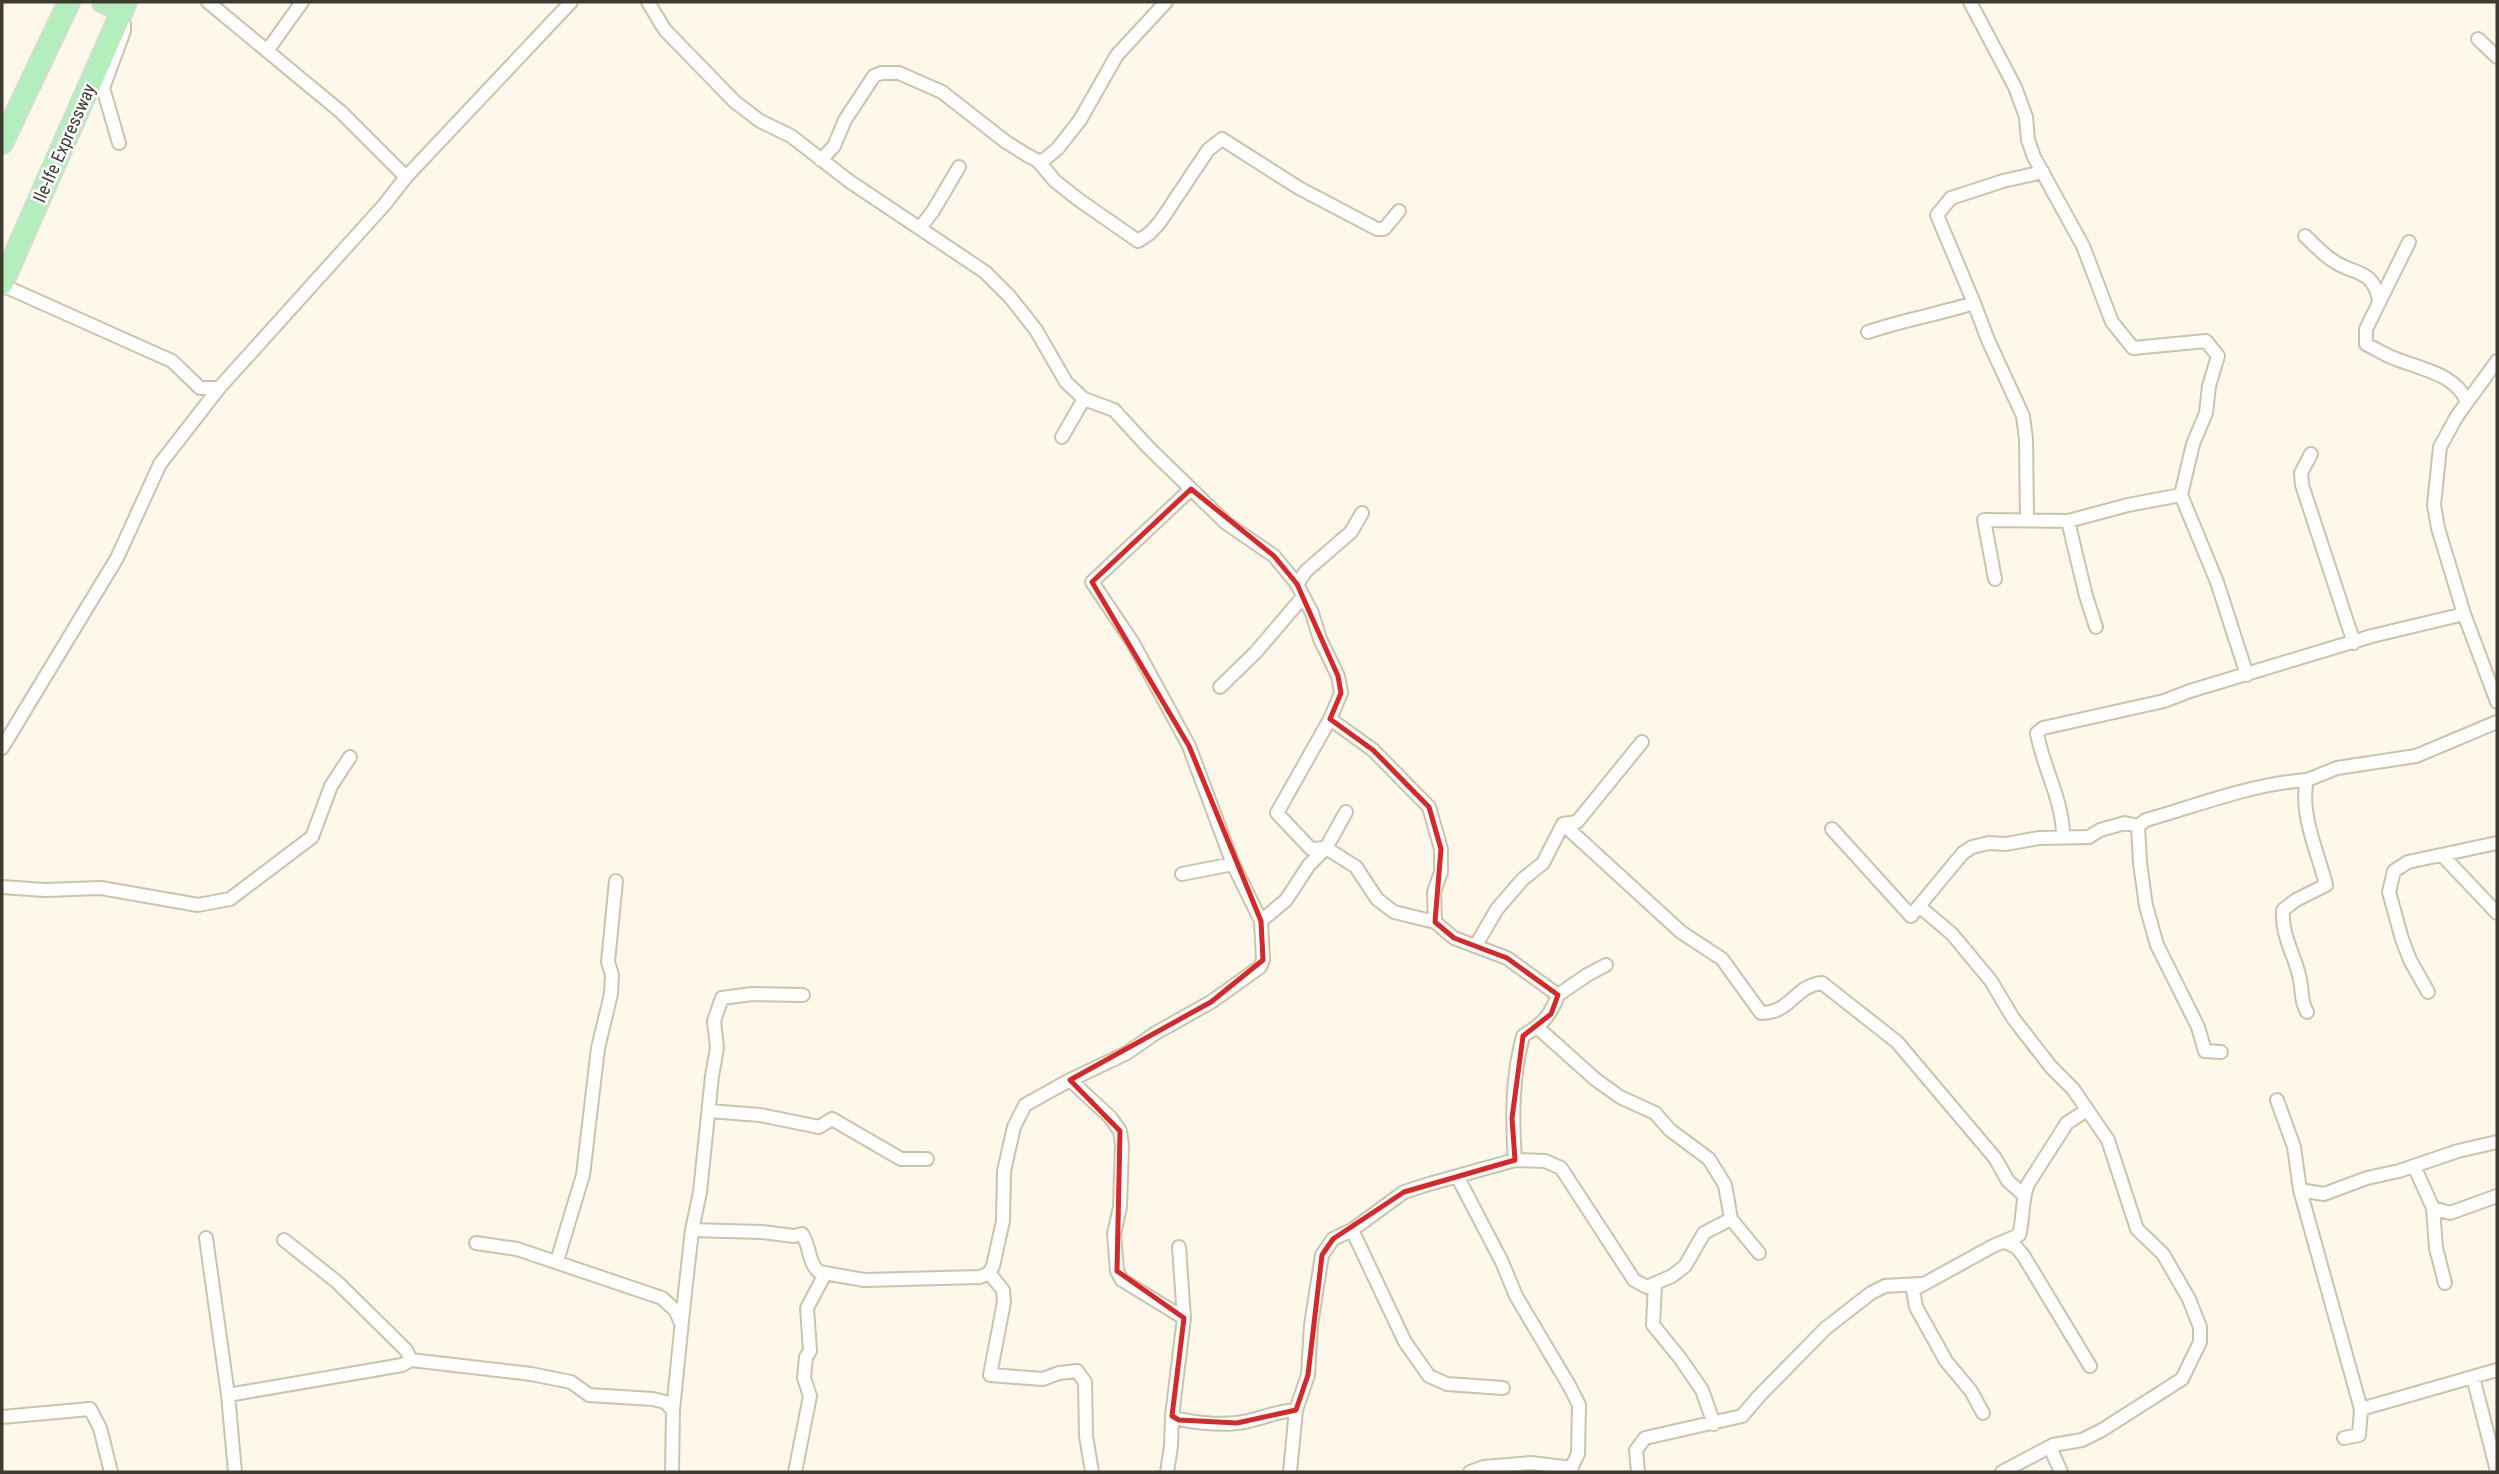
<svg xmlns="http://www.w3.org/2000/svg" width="2499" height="1474" viewBox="0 0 2499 1474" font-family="'Roboto Condensed',sans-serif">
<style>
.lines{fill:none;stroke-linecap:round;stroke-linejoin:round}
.street-casing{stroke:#ccc3ac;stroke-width:16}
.primary-casing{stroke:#d8d8d6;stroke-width:24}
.street{stroke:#fff;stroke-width:12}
.primary{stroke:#b4eebd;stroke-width:21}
.marked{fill:none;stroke:#d62828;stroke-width:5;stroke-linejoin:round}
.labels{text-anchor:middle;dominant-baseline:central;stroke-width:5;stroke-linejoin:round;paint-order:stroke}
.street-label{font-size:18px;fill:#3d3a30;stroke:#fff}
</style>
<rect width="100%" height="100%" fill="#fdf8ea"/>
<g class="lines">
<defs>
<path id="street" d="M208 2 341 112 406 177
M648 2 665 30 735 102 760 121 791 136 849 181 985 272 1010 297 1036 330 1066 382 1084 399 1114 410 1148 447 1226 523 1274 556 1297 584 1312 613 1320 639 1338 676 1341 693 1330 719 1277 813 1311 849 1326 848 1309 865 1286 900 1261 921 1233 864 1189 746 1133 643 1092 582 1191 489
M1970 2 2015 87 2026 117 2028 140 2034 157 2083 246 2112 322 2133 348 2206 341 2218 356 2209 386 2206 413 2193 444 2181 495 2217 582 2247 675
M2478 39 2497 57
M267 51 302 2
M119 143 103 88 124 31V24
M821 160 834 146 845 120 874 76 881 73H899L942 92 1006 142 1027 155 1038 161 1044 160 1058 148 1080 120 1117 55 1166 2
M1038 161 1055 181 1079 200 1138 241 1150 233 1160 222 1208 150 1222 139 1299 188 1377 229H1384L1399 211
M920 228 933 211 959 167
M2305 236C2315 245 2323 255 2335 262 2355 275 2373 269 2379 300
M2409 242 2366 329V344C2376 349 2385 355 2396 359 2421 369 2456 374 2467 402
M2 285 172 361 200 388H219
M1974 303 1988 340 2023 416 2026 439 2027 519
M1868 332C1903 320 1939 314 1974 303L1937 215 1951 198 2003 181 2043 172
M2497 361 2457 416 2440 447 2434 505 2438 528 2464 614 2497 702
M1062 437 1084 399
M2311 454 2301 473 2302 485 2354 643
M2068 521 2086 596 2096 627
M1995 579 1984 520 2068 521 2128 505 2181 495
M1297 584 1306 571 1351 532 1362 513
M1220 687 1256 652 1302 598
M1330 719 1373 750 1429 807 1441 849V872L1434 892 1435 922
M2 748 117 558 160 464 219 388 385 204 406 177 571 2
M1346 812 1326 848 1356 867 1377 899 1394 912 1435 922 1454 938 1507 958 1558 995C1550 1017 1542 1024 1523 1036 1512 1077 1512 1118 1515 1160
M1563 824 1681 932 1722 959 1761 1013C1792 1013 1793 986 1822 983L1897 1042 1995 1158 2008 1181 2024 1195
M1832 829 1911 916 1919 906
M2063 836C2063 800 2043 768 2037 733L2043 728 2164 701 2190 691 2372 636 2464 614
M2443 856 2497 913
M1182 874 1233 864
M2 887 45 890 101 888 198 905 230 899 312 837 331 786 350 757
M1476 945 1497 909 1523 879 1543 863 1563 824 1577 822 1642 742
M2428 992 2410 960 2402 939 2389 892 2394 871 2408 862 2497 843
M1558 995 1587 975 1606 965
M2307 1012C2300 1000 2303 993 2300 980 2296 956 2281 937 2283 910L2296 900 2326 885C2318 852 2299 813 2307 780L2337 768 2416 756 2497 722
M1537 1027 1595 1079 1620 1097 1655 1113 1670 1130 1709 1159 1725 1185 1731 1219
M2221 1052 2205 1051 2198 1027 2157 945 2146 906 2140 863 2138 826 2146 820C2199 805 2251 784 2307 780
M1070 1080 1110 1117 1120 1131 1122 1145 1120 1207 1114 1234 1117 1271 1122 1280 1184 1318
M2277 1100 2294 1147 2300 1190 2324 1194 2367 1178 2399 1171 2458 1151 2497 1142
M709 1111 760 1115 819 1127 832 1119 901 1159H927
M2414 1166 2433 1208 2436 1248 2445 1283
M1457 1176 1502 1262 1516 1296 1570 1387 1579 1405 1578 1454 1569 1472
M2300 1190 2361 1409 2497 1370
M2433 1208 2450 1213 2497 1196
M692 1230 762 1232 794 1236 802 1234C811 1247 807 1261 819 1272L864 1280 980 1277 989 1273 993 1266 1003 1221 1004 1171 1014 1127 1025 1105 1070 1080 1127 1053 1154 1034 1211 1002 1260 967 1263 960 1261 921
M1352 1230 1405 1342 1429 1376 1447 1384 1503 1388
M206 1238 228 1395 235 1472
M284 1240 337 1282 406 1350 411 1360
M2005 1242 2016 1247 2023 1255 2090 1366
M476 1243 517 1249 662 1298 675 1310 681 1323
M557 1261 583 1175 598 1048 611 994 612 975 608 962 616 881
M989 1273 1003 1290 1004 1302 990 1375 1043 1379 1059 1373 1077 1371 1085 1382 1086 1436 1092 1472
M1655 1285 1653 1325 1680 1358 1702 1390 1714 1424
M2473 1377 2497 1471
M228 1395 402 1365 411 1360 531 1374 571 1382 589 1395 653 1399 665 1402 673 1410
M1983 1413 1971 1391 1946 1361 1916 1307 1913 1290 1993 1246 2019 1235C2024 1218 2021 1201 2028 1184L2067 1123 2087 1110
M1172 1416C1185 1423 1221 1425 1237 1423 1257 1421 1275 1411 1296 1410
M2 1417 90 1409 100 1428 111 1472
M2344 1438 2359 1435 2361 1409
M2050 1447 2061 1472
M672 1472 673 1410 683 1311 692 1230 700 1192 712 1076 717 1048 714 1021 722 998 752 994 803 995
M795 1472 810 1396 804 1378 806 1357 810 1351 807 1308 825 1274
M1167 1472 1171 1446 1172 1416 1184 1318 1179 1247
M1290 1472 1296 1410 1308 1375 1311 1325 1322 1255 1333 1239 1352 1230 1404 1192 1429 1184 1515 1160 1545 1161 1561 1168 1634 1280 1647 1287 1672 1276 1685 1266 1704 1233 1731 1219 1759 1253
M1470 1472 1484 1467 1531 1463 1572 1468
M1638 1472 1636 1450 1645 1438 1742 1416 1759 1396 1826 1328 1871 1293 1885 1286 1921 1284
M2002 1472 2053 1445 2082 1440 2102 1430 2182 1379 2200 1342V1327L2189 1299 2163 1254 2137 1229 2108 1140 2073 1089 2051 1067 2013 1018 1991 981 1952 934 1919 906 1963 853 1972 847 1989 843 2006 844 2039 838 2089 837 2100 830 2125 823 2138 826"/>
<path id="primary" d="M103 2 123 10
M2 143 69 2
M2 284 126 2"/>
</defs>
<use href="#street" class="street-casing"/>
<use href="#primary" class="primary-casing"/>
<use href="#street" class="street"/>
<use href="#primary" class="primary"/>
</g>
<path class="marked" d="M1191 489 1274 556 1297 584 1338 676 1341 693 1330 719 1373 750 1429 807 1441 849 1435 922 1454 938 1507 958 1558 995 1551 1014 1523 1036 1512 1118 1515 1160 1404 1192 1333 1239 1322 1255 1308 1375 1296 1410 1237 1423 1179 1420 1172 1416 1184 1318 1117 1271 1120 1131 1070 1080 1211 1002 1263 960 1261 921 1189 746 1092 582Z"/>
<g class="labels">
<g class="street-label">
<text transform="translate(64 143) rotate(-66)">Ile-Ife Expressway</text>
</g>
</g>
<rect width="2499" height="1474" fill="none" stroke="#3d3a30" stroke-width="7"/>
</svg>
